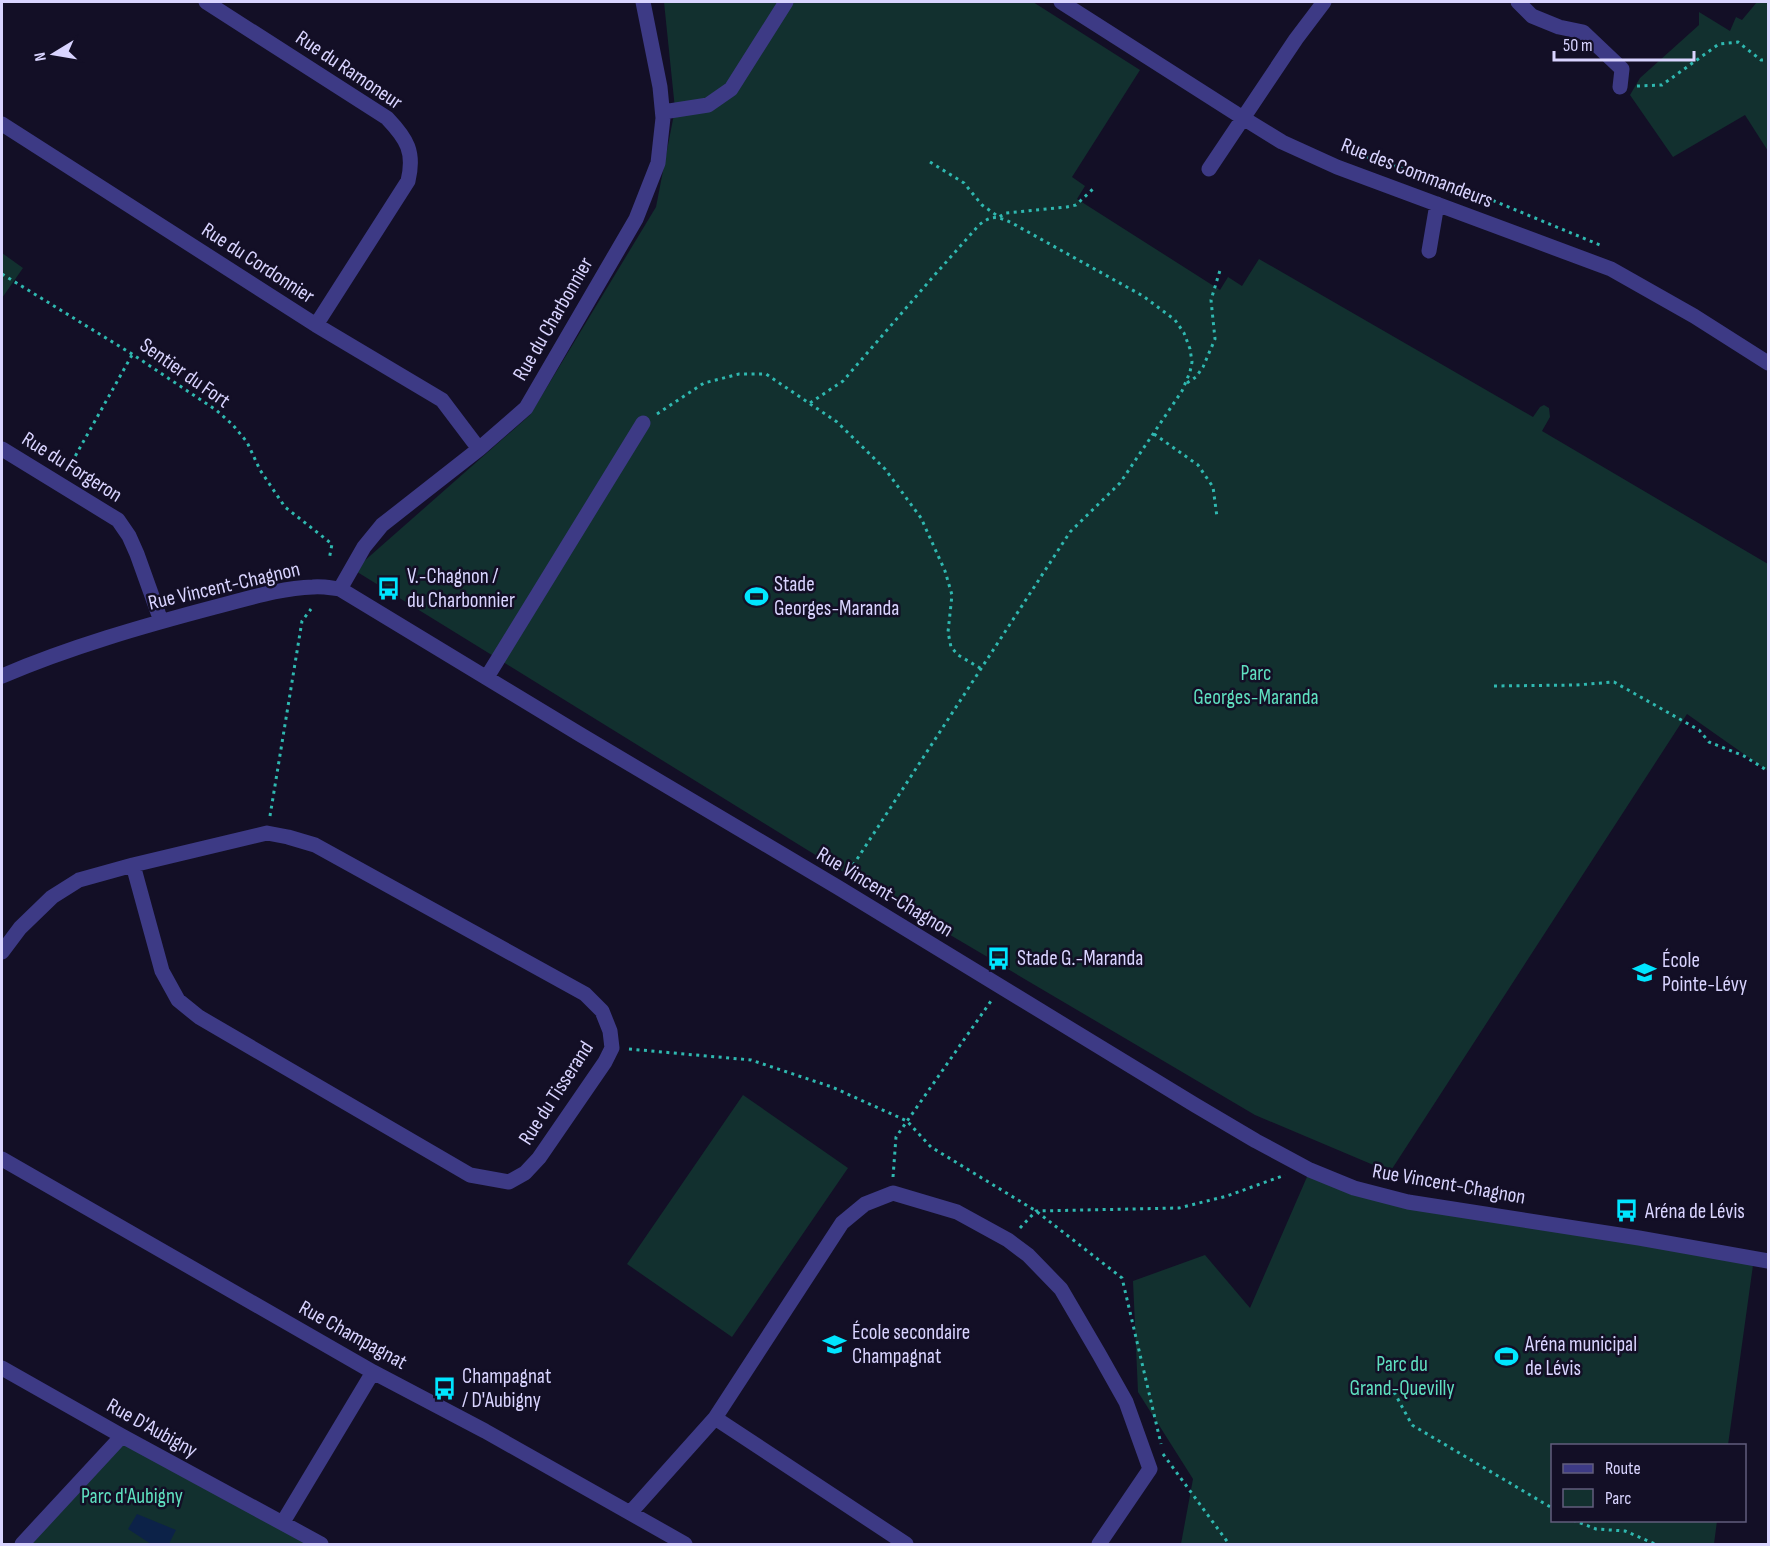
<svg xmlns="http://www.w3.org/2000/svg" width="1770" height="1546" viewBox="0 0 1770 1546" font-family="'Sofia Sans Condensed',sans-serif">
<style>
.green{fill:#12302f}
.water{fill:#0c2248}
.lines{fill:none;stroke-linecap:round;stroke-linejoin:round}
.path{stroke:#2fb8b0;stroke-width:3;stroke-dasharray:3 4.5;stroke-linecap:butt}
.minor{stroke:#3d3a85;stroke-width:15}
.labels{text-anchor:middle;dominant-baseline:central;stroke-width:5;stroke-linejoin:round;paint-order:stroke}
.street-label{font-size:21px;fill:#d9d4ff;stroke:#130f26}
.poi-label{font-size:21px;fill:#d9d4ff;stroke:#130f26;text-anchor:start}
.park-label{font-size:21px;fill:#5fe0c0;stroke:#130f26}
</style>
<rect width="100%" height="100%" fill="#130f26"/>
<path class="green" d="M664 2H1033L1140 70 1072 177 1085 186 1077 199 1220 290 1228 277 1242 286 1259 259 1533 417 1540 407 1544 405 1549 408 1550 417 1542 431 1768 564V771L1687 714 1390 1172 1255 1115 835 867 354 570 530 415 656 207 675 109Z
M1757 2H1768V151L1745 115 1673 157 1630 95 1640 78 1699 25V12L1730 31 1736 17 1742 20Z
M2 253 23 268 2 298Z
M743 1095 848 1168 732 1337 627 1264Z
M1310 1170 1345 1184 1754 1258 1728 1445 1552 1446V1520L1717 1521 1714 1544H1181L1193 1479 1138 1392 1133 1281 1205 1255 1250 1308Z
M122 1436 317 1544H22Z"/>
<path class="water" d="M137 1514 176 1530 169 1544H151L128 1529Z"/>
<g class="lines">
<path class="path" d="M1637 86 1662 85 1719 44 1738 42 1761 60H1768
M1351 152 1458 186 1600 245
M930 162 964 183 982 205 999 217 1006 213 1067 207 1076 205 1094 188
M2 274 132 354 216 410 232 424 247 442 260 470 285 507 332 544 329 560
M1187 383 1196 377 1203 367 1215 339 1211 300 1221 267
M810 403 843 381 932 278 979 225C992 215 997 216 1012 223L1143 296 1175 320 1184 333 1190 349 1192 362 1190 372 1182 391 1120 483 1070 532 848 873
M657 414 704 383 739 374H766L837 422 885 469 921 518 945 571 952 595 948 632 951 647 958 655 980 668
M1154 434 1198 465 1213 487 1217 517
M68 469 132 355
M1494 686 1576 685 1614 682 1699 730 1709 742 1744 756 1768 771
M270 816 302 621 311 609
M629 1049 751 1060 832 1087 907 1121 931 1147 1036 1211 1122 1278 1161 1444
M893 1177 896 1137 991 1001
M1020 1228 1036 1211 1179 1208 1227 1196 1285 1175
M1394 1392 1412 1425 1552 1508
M1163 1454 1229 1544
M1573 1520 1596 1529 1625 1531 1655 1544"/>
<path class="minor" d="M206 2 387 118C407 139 415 152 408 181L316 325
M1061 2 1243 118 1282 142 1337 167 1611 269 1694 316 1768 363
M1518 2 1532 16 1559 27 1583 32 1622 69 1620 87
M663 112 708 105 731 89 786 2
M2 124 316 325 442 400 479 449
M1209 169 1296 39 1324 2
M1429 251 1437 204
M2 449 118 520 129 536 137 554 161 621
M340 589 364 547 382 525 479 449 526 408 636 219 658 163 663 118 660 87 643 2
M2 676C70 647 143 626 215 607 247 599 280 588 313 587 322 586 331 588 340 589L581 735 839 888 1195 1105 1256 1141 1310 1170 1354 1188 1408 1202 1639 1238 1768 1261
M487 677 643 423
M2 952 20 928 52 897 79 880 133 865 267 833 288 837 315 845 585 994 602 1011 610 1031 612 1048 605 1062 539 1158 525 1173 509 1182 470 1175 199 1017 178 1000 162 971 133 865
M2 1159 373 1372 485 1431 685 1544
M2 1368 122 1436 321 1544
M715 1418 906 1544
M630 1513 715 1418 842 1223 865 1204 893 1193 957 1212 1008 1240 1028 1255 1061 1289 1099 1354 1126 1402 1150 1469 1099 1544
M283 1522 373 1372
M22 1544 122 1436"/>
</g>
<defs>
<symbol id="bus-bare" viewBox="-9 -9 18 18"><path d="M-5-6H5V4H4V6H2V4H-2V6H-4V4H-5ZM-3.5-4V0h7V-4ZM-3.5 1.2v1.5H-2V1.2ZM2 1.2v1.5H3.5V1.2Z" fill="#00e5ff" stroke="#130f26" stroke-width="2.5" paint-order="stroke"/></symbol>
<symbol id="stadium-bare" viewBox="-9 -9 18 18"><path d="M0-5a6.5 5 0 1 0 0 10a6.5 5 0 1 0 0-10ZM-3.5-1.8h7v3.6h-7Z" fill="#00e5ff" stroke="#130f26" stroke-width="2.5" paint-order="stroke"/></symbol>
<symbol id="school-bare" viewBox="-9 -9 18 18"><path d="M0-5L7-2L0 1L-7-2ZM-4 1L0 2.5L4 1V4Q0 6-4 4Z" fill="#00e5ff" stroke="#130f26" stroke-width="2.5" paint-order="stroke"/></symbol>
</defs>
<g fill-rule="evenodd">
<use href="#bus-bare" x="372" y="572" width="33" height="33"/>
<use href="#stadium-bare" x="740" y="580" width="33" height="33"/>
<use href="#bus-bare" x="982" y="942" width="33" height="33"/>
<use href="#school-bare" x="1628" y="956" width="33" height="33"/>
<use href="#bus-bare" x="1610" y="1194" width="33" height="33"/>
<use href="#school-bare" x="818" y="1328" width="33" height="33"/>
<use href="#stadium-bare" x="1490" y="1340" width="33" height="33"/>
<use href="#bus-bare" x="428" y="1372" width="33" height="33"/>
</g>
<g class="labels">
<g class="street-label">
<text transform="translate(349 70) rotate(34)">Rue du Ramoneur</text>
<text transform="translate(1417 173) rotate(21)">Rue des Commandeurs</text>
<text transform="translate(258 263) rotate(33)">Rue du Cordonnier</text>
<text transform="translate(553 319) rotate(-60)">Rue du Charbonnier</text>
<text transform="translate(185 373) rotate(35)">Sentier du Fort</text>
<text transform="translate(72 467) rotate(32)">Rue du Forgeron</text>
<text transform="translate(224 586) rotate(-13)">Rue Vincent-Chagnon</text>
<text transform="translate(885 892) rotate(31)">Rue Vincent-Chagnon</text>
<text transform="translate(556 1093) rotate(-57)">Rue du Tisserand</text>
<text transform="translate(1449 1184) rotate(10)">Rue Vincent-Chagnon</text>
<text transform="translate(353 1335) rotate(29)">Rue Champagnat</text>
<text transform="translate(152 1428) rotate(29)">Rue D'Aubigny</text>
</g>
<g class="poi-label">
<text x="407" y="576">V.-Chagnon /<tspan x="407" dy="24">du Charbonnier</tspan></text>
<text x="774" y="584">Stade<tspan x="774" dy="24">Georges-Maranda</tspan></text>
<text x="1017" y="958">Stade G.-Maranda</text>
<text x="1662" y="960">École<tspan x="1662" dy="24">Pointe-Lévy</tspan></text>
<text x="1645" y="1211">Aréna de Lévis</text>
<text x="852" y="1332">École secondaire<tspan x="852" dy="24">Champagnat</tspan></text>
<text x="1525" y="1344">Aréna municipal<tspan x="1525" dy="24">de Lévis</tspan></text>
<text x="462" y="1376">Champagnat<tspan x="462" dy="24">/ D'Aubigny</tspan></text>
</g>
<g class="park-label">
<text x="1256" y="673">Parc<tspan x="1256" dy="24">Georges-Maranda</tspan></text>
<text x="1402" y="1364">Parc du<tspan x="1402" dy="24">Grand-Quevilly</tspan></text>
<text x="132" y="1496">Parc d'Aubigny</text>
</g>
</g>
<rect width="1770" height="1546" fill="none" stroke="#d9d4ff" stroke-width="6"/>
<rect x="1551" y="1444" width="195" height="78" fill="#130f26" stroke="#625e7d" stroke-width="1.5"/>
<rect x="1563" y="1464" width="30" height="9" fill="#3d3a85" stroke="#625e7d" stroke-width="1.5"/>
<text x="1605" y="1474" font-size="18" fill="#d9d4ff">Route</text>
<rect x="1563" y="1489" width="30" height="18" fill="#12302f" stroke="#625e7d" stroke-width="1.5"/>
<text x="1605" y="1504" font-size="18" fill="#d9d4ff">Parc</text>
<g transform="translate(54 54) rotate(259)" stroke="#130f26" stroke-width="4.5" paint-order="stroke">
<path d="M0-4.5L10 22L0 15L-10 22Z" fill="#d9d4ff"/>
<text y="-9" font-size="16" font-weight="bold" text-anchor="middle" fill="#d9d4ff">N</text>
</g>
<path d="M1554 51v9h140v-9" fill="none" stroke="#d9d4ff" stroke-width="3"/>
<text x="1563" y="51" font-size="18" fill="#d9d4ff" stroke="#130f26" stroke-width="4.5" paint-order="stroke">50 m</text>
</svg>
